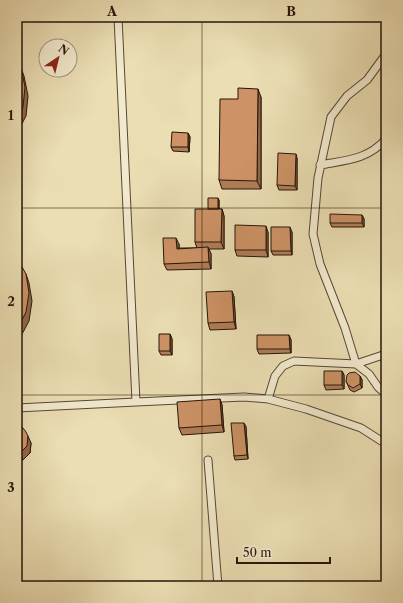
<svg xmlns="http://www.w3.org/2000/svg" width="403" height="603" viewBox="0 0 403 603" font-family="'Libre Caslon Text',serif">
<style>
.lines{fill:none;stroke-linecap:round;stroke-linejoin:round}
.service-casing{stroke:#584634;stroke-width:9}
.service{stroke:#f2eace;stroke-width:7}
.wall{fill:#b07e58;stroke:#27140a}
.shaded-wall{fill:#906747;stroke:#27140a}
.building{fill:#cd9366;stroke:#27140a}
.grid{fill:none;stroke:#27140a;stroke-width:1;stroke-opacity:0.55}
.neatline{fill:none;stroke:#27140a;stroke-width:1.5}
.grid-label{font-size:13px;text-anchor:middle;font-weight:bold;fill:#27140a}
</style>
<rect width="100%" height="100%" fill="#ebdeb3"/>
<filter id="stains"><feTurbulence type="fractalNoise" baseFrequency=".005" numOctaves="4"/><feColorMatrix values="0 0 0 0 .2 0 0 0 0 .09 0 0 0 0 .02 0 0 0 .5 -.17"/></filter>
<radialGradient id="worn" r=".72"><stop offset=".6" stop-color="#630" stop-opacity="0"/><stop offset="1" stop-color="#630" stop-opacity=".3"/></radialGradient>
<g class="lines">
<defs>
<path id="service" d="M386 54 367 80 347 96 331 117 318 178 313 234 320 264 345 328 356 364 369 374 378 387 386 394
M320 165C347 160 367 160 386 139
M268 399 275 376 283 366 294 361 356 364 386 354
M136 402 244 397 268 399 306 409 361 428 386 444
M17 408 136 402 118 17
M208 460 218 586"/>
</defs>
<use href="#service" class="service-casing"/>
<use href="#service" class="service"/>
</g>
<path class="wall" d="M261 97V189H222L219 180 238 99Z
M188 133 190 137 189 152 173 151 171 147Z
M297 158V190H279L277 185Z
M219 200V209H222L224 216V249H209L211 254V269L167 270 164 264 179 244V248H197L195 242 208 209Z
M362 215 364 219V227H332L330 223Z
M268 232V257L237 256 235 250Z
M292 232V255H273L271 251Z
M232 291 234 297 236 329 210 330 208 323Z
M170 334 172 339V355H161L159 351Z
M289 335 291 340V353L259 354 257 349Z
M342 371 344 375V389L326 390 324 385Z
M360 376 362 380V388L354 392 350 390 346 381Z
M220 399 222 405 224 432 182 435 179 428Z
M244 423 246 427 248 459 235 460 234 456Z
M17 426 31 443 30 453 23 460 17 461Z"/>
<path class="shaded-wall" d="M21 68 24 76 28 96 26 116 17 133V119Z
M258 89 261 97V189L257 181Z
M188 133 190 137 189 152 188 147Z
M296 154 297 158V190L295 186Z
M218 198 219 200V213L218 211Z
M222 209 224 216V249L221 242Z
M362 215 364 219V227L362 223Z
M266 226 268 232V257L266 250Z
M290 227 292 232V255L291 251Z
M176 238 179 244V255L177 249Z
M208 247 211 254V269L209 262Z
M26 274 29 283 32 301 29 321 20 338 17 341V330Z
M232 291 234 297 236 329 234 322Z
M170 334 172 339V355L170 351Z
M289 335 291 340V353L290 349Z
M342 371 344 375V389L342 385Z
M360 376 362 380V388L360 384Z
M220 399 222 405 224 432 222 425Z
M244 423 246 427 248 459 247 455Z
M28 436 31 443 30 453 23 460 20 453Z"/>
<path class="building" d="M17 60 21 68 25 87 23 107 17 119Z
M238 88 258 89 257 181 219 180 220 99H238Z
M172 132 188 133V147H171Z
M278 153 296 154 295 186 277 185Z
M208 198H218V209H208Z
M195 209H222L221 242H195Z
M330 214 362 215V223H330Z
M235 225 266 226V250H235Z
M271 227H290L291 251H271Z
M163 238H176L177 249 208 247 209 262 164 264Z
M17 258 26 274 29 293 26 312 17 330Z
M232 291 234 322 208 323 206 292Z
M159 334H170V351H159Z
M257 335H289L290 349H257Z
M386 370V385L384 383Z
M324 371H342V385H324Z
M355 372 360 376V384L353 388 348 385 346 381 347 375 349 373Z
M220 399 222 425 179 428 177 402Z
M231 423H244L247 455 234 456Z
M17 426 23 428 26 432 28 436 27 446 20 453 17 454Z"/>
<path class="grid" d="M202 17V586M17 208H386M17 395H386"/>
<rect width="403" height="603" fill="none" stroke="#ebdeb3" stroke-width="44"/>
<g transform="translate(58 58) rotate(35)"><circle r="19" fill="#f2eace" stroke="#a19480"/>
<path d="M0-3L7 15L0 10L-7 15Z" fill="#8f2418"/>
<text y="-6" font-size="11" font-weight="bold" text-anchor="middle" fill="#27140a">N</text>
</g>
<path d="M237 557v6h93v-6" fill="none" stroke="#27140a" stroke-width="2"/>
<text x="243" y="557" font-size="12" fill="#27140a" stroke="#f2eace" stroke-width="3" paint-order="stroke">50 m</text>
<rect x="22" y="22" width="359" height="559" class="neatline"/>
<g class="grid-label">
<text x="112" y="16">A</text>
<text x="291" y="16">B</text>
<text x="11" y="120">1</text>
<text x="11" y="306">2</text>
<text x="11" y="492">3</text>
</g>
<rect width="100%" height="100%" filter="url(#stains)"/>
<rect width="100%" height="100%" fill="url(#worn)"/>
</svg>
